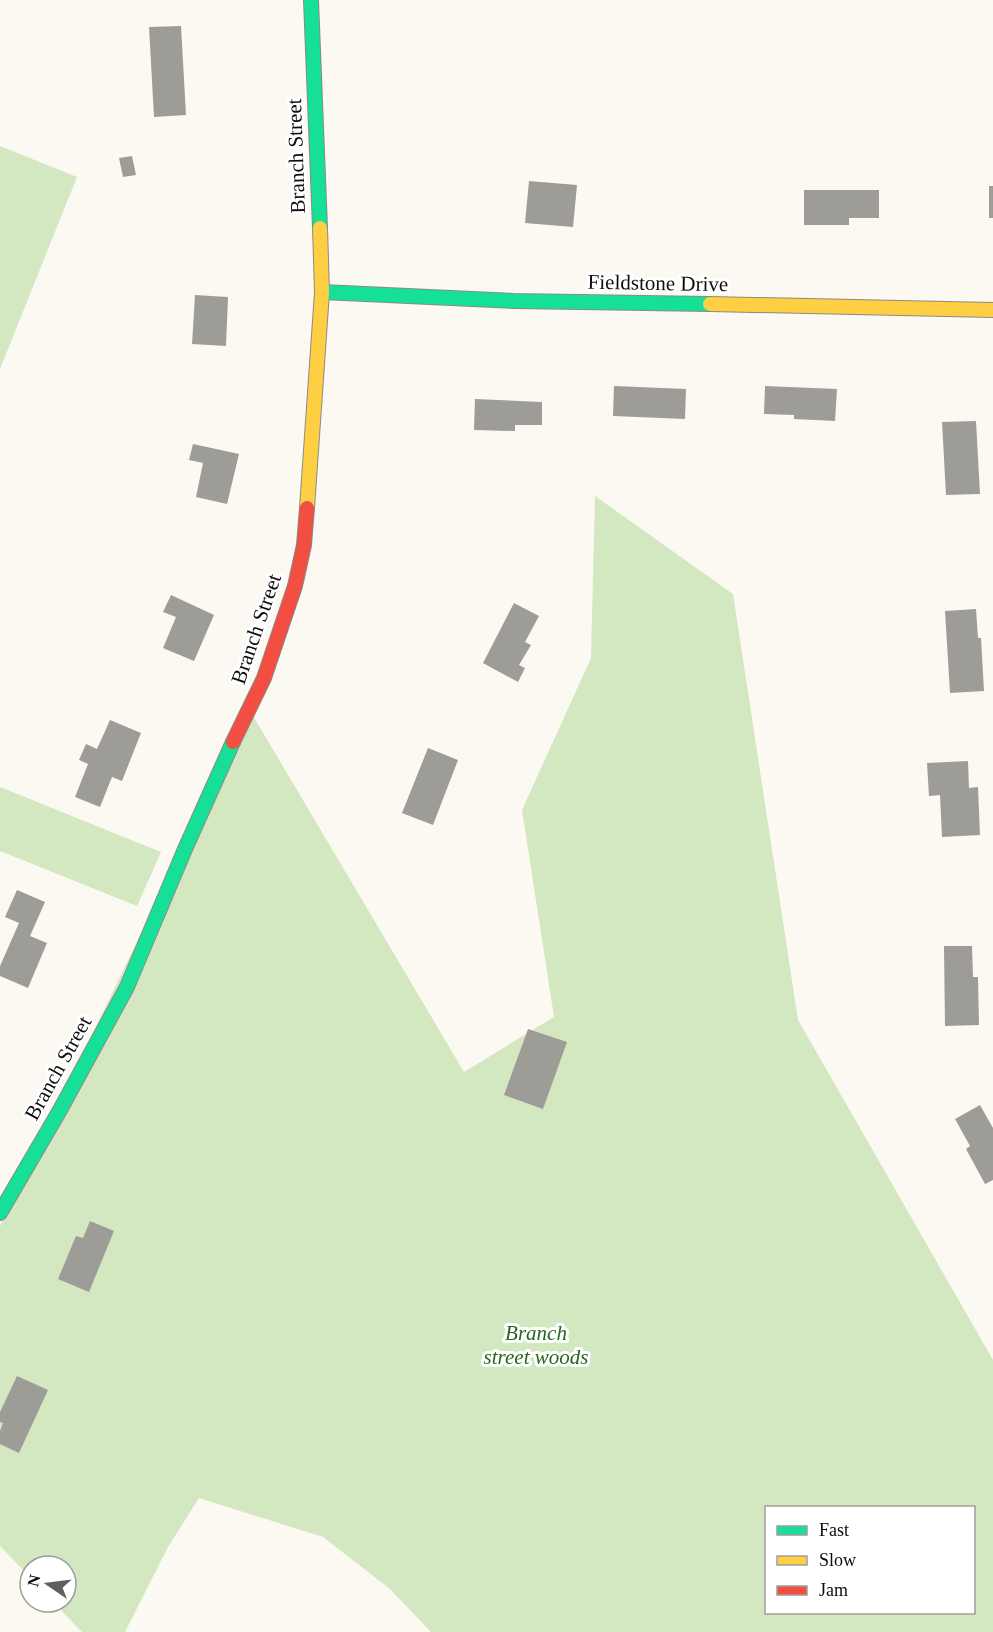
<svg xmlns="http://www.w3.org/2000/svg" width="993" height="1632" viewBox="0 0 993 1632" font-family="'Times New Roman',serif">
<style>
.forest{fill:#d3e7c0;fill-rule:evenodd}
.building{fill:#9e9c97}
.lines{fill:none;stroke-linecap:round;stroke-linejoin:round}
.fast-casing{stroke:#8b8a86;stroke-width:16}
.slow-casing{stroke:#8b8a86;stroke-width:16}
.jam-casing{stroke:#8b8a86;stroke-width:16}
.fast{stroke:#16e098;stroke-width:14}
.slow{stroke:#ffcf43;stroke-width:14}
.jam{stroke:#f24e42;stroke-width:14}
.labels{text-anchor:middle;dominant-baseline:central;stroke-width:6;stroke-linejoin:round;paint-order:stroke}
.street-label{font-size:21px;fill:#0d0d0d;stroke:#fff}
.park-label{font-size:21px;font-style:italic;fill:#2a641e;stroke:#fff}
</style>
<rect width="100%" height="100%" fill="#fbf9f1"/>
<path class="forest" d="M0 146 77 177 0 369Z
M595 496 733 594 798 1020 993 1360V1632H431L390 1589 323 1537 199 1498 168 1547 125 1632H82L53 1602H66V1566H30V1577L0 1546V1226L249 709 464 1072 554 1017 522 810 591 658ZM766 1508H974V1612H766Z
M0 787 161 852 137 906 0 851Z"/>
<path class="building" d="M181 26 186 115 154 117 149 27Z
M132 156 136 175 123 177 119 158Z
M529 181 577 185 573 227 525 223Z
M989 186H993V218H989Z
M804 190H879V218H849V225H804Z
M195 295 228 297 226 346 192 344Z
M614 386 686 389 685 419 613 416Z
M765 386 837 389 835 421 794 419V415L764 414Z
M475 399 542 402V425H515V431L474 430Z
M976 421 980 494 946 495 942 422Z
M193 444 239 454 227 504 196 497 203 463 189 460Z
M171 595 214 615 194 661 163 648 176 617 163 612Z
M514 603 539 616 525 642 531 645 519 665 525 668 518 682 483 663Z
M976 609 978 638H981L984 691 950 693 945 611Z
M110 720 141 733 122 781 112 777 100 807 75 797 88 764 79 760 86 744 97 749Z
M428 748 458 760 433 825 402 813Z
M968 761 969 788 978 787 980 835 942 837 940 795 929 796 927 763Z
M17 890 45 902 30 936 47 943 28 988 0 976V966L19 923 5 917Z
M944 946H972L973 977H978L979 1025 945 1026Z
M528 1029 567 1042 543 1109 504 1095Z
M980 1105 993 1128V1180L985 1184 966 1149 970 1146 955 1119Z
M90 1221 114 1231 89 1292 58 1279 76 1236 83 1238Z
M17 1376 48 1390 19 1453 0 1444V1431L3 1423 0 1422V1412Z"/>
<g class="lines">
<defs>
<path id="fast" d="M311 0 320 228
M322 292 513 301 710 304
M0 1213 60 1110 127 987 185 849 233 742"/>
<path id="slow" d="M710 304 993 310
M307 508 322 292 320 228"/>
<path id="jam" d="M233 742 264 678 295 586 304 545 307 508"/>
</defs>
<use href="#fast" class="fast-casing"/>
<use href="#slow" class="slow-casing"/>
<use href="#jam" class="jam-casing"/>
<use href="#fast" class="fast"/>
<use href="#slow" class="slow"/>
<use href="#jam" class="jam"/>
</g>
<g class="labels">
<g class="street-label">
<text transform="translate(296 156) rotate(-92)">Branch Street</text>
<text transform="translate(658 283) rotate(1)">Fieldstone Drive</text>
<text transform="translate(256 629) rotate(-71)">Branch Street</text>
<text transform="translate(58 1068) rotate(-61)">Branch Street</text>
</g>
<g class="park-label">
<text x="536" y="1333">Branch<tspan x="536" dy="24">street woods</tspan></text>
</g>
</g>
<rect x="765" y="1506" width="210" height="108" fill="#ffffff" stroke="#9e9e9e" stroke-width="1.5"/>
<rect x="777" y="1526" width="30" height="9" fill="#16e098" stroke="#9e9e9e" stroke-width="1.5"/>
<text x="819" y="1536" font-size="18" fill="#0d0d0d">Fast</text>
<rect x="777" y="1556" width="30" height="9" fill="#ffcf43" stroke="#9e9e9e" stroke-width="1.5"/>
<text x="819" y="1566" font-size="18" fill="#0d0d0d">Slow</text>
<rect x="777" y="1586" width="30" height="9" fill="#f24e42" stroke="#9e9e9e" stroke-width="1.5"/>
<text x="819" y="1596" font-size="18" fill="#0d0d0d">Jam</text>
<g transform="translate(48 1584) rotate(284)"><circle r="28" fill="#ffffff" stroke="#9e9e9e" stroke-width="1.5"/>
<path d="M0-4.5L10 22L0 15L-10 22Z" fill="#60605d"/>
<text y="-9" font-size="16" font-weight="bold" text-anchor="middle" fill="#0d0d0d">N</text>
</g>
</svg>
